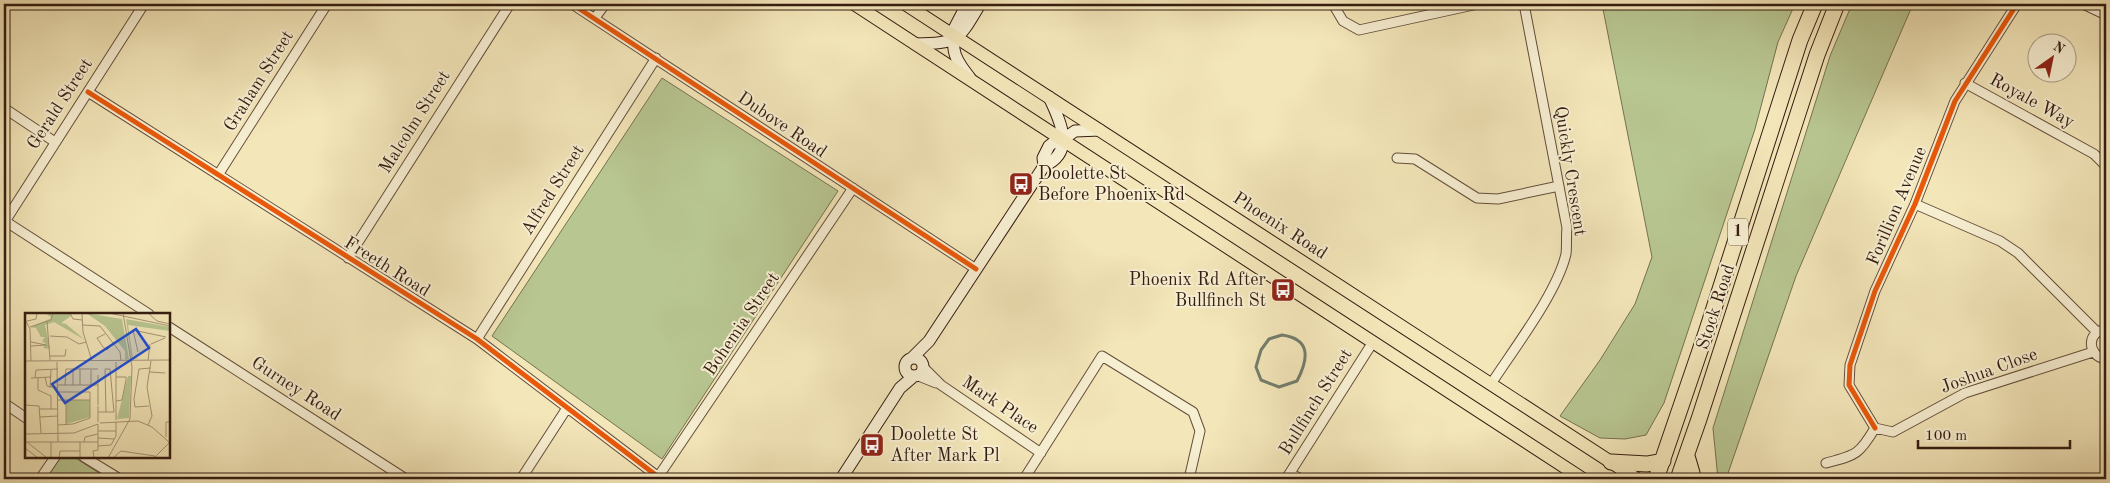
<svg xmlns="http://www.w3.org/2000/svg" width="2110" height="483" viewBox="0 0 2110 483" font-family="'Old Standard TT',serif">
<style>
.green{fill:#b8c691;stroke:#767151}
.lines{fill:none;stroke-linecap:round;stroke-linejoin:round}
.stream{stroke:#737e6d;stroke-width:3}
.street-casing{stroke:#644e3b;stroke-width:11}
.secondary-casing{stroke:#351c11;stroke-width:13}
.primary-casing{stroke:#351c11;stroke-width:14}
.highway-casing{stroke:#351c11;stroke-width:17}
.street{stroke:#f7efd2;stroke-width:9}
.secondary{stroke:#f7efd2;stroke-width:11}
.primary{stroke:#f3e6b9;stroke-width:12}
.highway{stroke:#f3e6b9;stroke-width:15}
.cycleway-casing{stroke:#f7efd2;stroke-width:8}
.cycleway{stroke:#e8590c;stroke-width:5}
.labels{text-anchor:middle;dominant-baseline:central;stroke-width:4;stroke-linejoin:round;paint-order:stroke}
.shield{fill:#f7efd2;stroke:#6f5b4b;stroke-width:1}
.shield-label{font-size:16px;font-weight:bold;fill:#351c11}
.street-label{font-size:18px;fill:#351c11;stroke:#f7efd2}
.poi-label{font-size:18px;fill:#351c11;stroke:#f7efd2;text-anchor:start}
.inset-road{fill:none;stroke:#a79576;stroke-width:1}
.view{fill:#1d4ed8;fill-opacity:0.15;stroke:#1d4ed8;stroke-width:2.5}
.inset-edge{fill:none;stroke:#351c11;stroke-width:2.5}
</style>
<rect width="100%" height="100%" fill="#f3e6b9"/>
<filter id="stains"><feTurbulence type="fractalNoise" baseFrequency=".004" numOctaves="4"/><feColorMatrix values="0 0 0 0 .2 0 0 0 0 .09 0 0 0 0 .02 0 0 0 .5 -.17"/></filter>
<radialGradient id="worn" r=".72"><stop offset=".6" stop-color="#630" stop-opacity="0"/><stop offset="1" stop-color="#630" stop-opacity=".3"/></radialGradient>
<path class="green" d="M1602 4H1795L1778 42 1755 129 1664 403 1646 435 1625 439 1600 438 1560 416 1600 360 1635 304 1652 257Z
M1852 4H1913L1796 276 1726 479H1718L1713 428 1830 56Z
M662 78 838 191 662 459 492 336Z
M59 457H74L108 479H44Z"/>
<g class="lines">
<path class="stream" d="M1282 335C1312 339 1308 360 1297 381L1279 387 1261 380 1256 367 1261 350 1269 339Z"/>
<defs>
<path id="street" d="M572 4 976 269
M1333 4 1343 21 1359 30 1478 4
M2083 4 2106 15
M595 18 605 4
M1965 83 2094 154 2106 166
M88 92 477 339 661 479
M4 108 55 142
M1397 158 1415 159 1477 198 1498 199 1559 186
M218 175 327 4
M1915 204 2000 241 2018 253 2097 332
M5 221 149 314
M4 223 144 4
M348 258 510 4
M169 327 406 479
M2106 330C2086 330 2087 357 2106 359
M477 339 656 58
M923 367 941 385 1041 453
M916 375 936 383
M1491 384C1513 350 1557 293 1566 254 1567 246 1566 236 1567 228L1524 4
M4 403 26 418
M1875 428 1849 385 1850 365 1875 291 1915 204 1955 101 2017 4
M1875 428 1893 432 1965 393 2093 352
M84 457 120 479
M1826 463C1856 455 1859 455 1875 428
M1290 473 1301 479
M658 477 853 188
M40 479 55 457
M521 479 567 408
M1024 479 1102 356 1193 412 1200 431 1189 479
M1286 479 1373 342"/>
<path id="secondary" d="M967 4 954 29C956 37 953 42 954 49 955 60 964 70 970 78
M915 44C959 43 958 41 980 4
M1044 166 1043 158 1049 146 1054 142 1062 140 1075 131 1100 130
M912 358 929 341 1044 166C1076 152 1060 120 1049 97
M905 367a9 9 0 1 1 18 0a9 9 0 1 1-18 0Z
M841 479 900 388 914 376"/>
<path id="primary" d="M854 4 1583 479
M905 4 1637 479"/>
<path id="highway" d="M1687 456 1692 473 1691 479
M1611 462 1647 464 1663 461
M1656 479 1706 333 1800 40 1815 4
M1678 479 1699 419 1817 55 1837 4"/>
</defs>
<use href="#street" class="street-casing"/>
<use href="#secondary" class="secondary-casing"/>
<use href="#primary" class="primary-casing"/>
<use href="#highway" class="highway-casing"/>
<use href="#street" class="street"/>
<use href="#secondary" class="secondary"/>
<use href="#primary" class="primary"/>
<use href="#highway" class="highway"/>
<defs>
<path id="cycleway" d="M572 4 976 269
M88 92 477 339 661 479
M1875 428 1849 385 1850 365 1875 291 1915 204 1955 101 2017 4"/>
</defs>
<use href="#cycleway" class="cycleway-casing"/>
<use href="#cycleway" class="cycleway"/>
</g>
<defs>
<symbol id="bus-square" viewBox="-11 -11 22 22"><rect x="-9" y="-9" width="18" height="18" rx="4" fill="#8f2418" stroke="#f7efd2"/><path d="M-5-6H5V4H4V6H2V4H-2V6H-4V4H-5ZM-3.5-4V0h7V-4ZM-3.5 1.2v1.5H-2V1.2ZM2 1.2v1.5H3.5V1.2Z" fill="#fff"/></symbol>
</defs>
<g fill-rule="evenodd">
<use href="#bus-square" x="1007" y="170" width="28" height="28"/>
<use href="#bus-square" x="1269" y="276" width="28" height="28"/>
<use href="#bus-square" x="858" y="431" width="28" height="28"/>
</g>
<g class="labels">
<rect class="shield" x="1728" y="218.5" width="20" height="27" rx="4"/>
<g class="shield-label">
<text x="1738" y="232">1</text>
</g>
<g class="street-label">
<text transform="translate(259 81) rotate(-58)">Graham Street</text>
<text transform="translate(2032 101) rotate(29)">Royale Way</text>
<text transform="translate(60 104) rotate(-57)">Gerald Street</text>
<text transform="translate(415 122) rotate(-58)">Malcolm Street</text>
<text transform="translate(782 125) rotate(34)">Dubove Road</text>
<text transform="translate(1570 171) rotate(81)">Quickly Crescent</text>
<text transform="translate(553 190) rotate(-58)">Alfred Street</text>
<text transform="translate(1897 206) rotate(-67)">Forillion Avenue</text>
<text transform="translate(1280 226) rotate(33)">Phoenix Road</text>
<text transform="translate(387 267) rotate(32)">Freeth Road</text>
<text transform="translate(1716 307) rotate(-72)">Stock Road</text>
<text transform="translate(742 324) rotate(-56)">Bohemia Street</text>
<text transform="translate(1989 371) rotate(-20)">Joshua Close</text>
<text transform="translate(296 389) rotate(33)">Gurney Road</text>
<text transform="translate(1316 402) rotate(-58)">Bullfinch Street</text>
<text transform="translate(1000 405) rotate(34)">Mark Place</text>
</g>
<g class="poi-label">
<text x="1038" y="174">Doolette St<tspan x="1038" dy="21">Before Phoenix Rd</tspan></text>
<text x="1266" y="280" text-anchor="end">Phoenix Rd After<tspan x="1266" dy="21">Bullfinch St</tspan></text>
<text x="890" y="435">Doolette St<tspan x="890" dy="21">After Mark Pl</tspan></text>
</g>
</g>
<g transform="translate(25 313)">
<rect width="145" height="145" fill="#f3e6b9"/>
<path d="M20 0H45L46 3 36 10 41 11 60 27 29 9 20 12 25 36 18 35 21 31 17 28 20 24H16L11 15 5 14 27 5ZM61 0 97 6 104 46 100 47V38L80 13ZM101 6 145 14V18L103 12 108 45 115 46H109L106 44ZM103 63H106L104 105 92 106ZM41 87H65V104L41 111Z" fill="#b8c691"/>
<path class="inset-road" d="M45 0 48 6 57 7M57 0 58 19 67 48M84 0 145 13M123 0 132 8 145 11M0 6 5 16 6 48M2 8 11 6 12 0M22 8 25 47M57 12 75 13 95 39 96 48M5 14 26 7 28 0M80 21 72 25 78 34 82 37 88 31M25 23 42 24 54 31 61 29M126 31 140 25M6 33 21 32 6 29M113 39 108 17 141 24M25 43H40L41 36M123 47 125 31M0 48 145 47M32 49 33 129M91 49V107M48 56V72M55 56V72M125 59 140 60M73 62V92M20 64 22 73 33 75M6 65 26 64M10 65 11 57 33 56M13 65V77L26 83V96M33 72H73M40 72 41 56H73M66 73V57M25 75 26 57M33 79H65V105L48 111 33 112M33 87H65M91 88 97 87 101 67V64H91M0 92 14 93 16 120M124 93 110 94 109 86 114 56 126 55M15 96H33M73 99H89M81 99 80 56H85L89 99M15 104 33 103M73 109V93M75 110 113 108 127 114 145 130M41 112V87M123 112 127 103 122 74 126 48M73 118H91M0 121 49 120 73 111M141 124V109H145M73 125 89 126M0 129H73M2 129 22 145M26 129V145M55 129V145M59 129 60 124 73 121M73 133 86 132 91 123V109M0 135 13 145M34 145 35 138H55M69 145 68 138 73 137V111M83 145 105 106 107 54 98 0M88 145 96 138 130 143M129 145 145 129"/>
<path class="view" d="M111 16 124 35 40 90 27 71Z"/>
<rect width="145" height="145" class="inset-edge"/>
</g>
<rect width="2110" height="483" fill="none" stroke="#f3e6b9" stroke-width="20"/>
<rect x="5" y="5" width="2100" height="473" fill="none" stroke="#351c11" stroke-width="2.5"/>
<rect x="10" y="10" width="2090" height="463" fill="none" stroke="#351c11"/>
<g transform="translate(2052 58) rotate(33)"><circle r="24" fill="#f7efd2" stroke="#a99b85"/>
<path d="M0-4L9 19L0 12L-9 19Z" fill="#8f2418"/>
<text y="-8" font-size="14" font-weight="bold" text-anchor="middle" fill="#351c11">N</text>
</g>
<path d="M1918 440v8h152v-8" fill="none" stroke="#351c11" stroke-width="2.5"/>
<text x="1925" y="440" font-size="15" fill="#351c11" stroke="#f7efd2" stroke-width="4" paint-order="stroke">100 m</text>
<rect width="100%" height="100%" filter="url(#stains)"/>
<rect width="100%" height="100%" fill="url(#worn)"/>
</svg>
